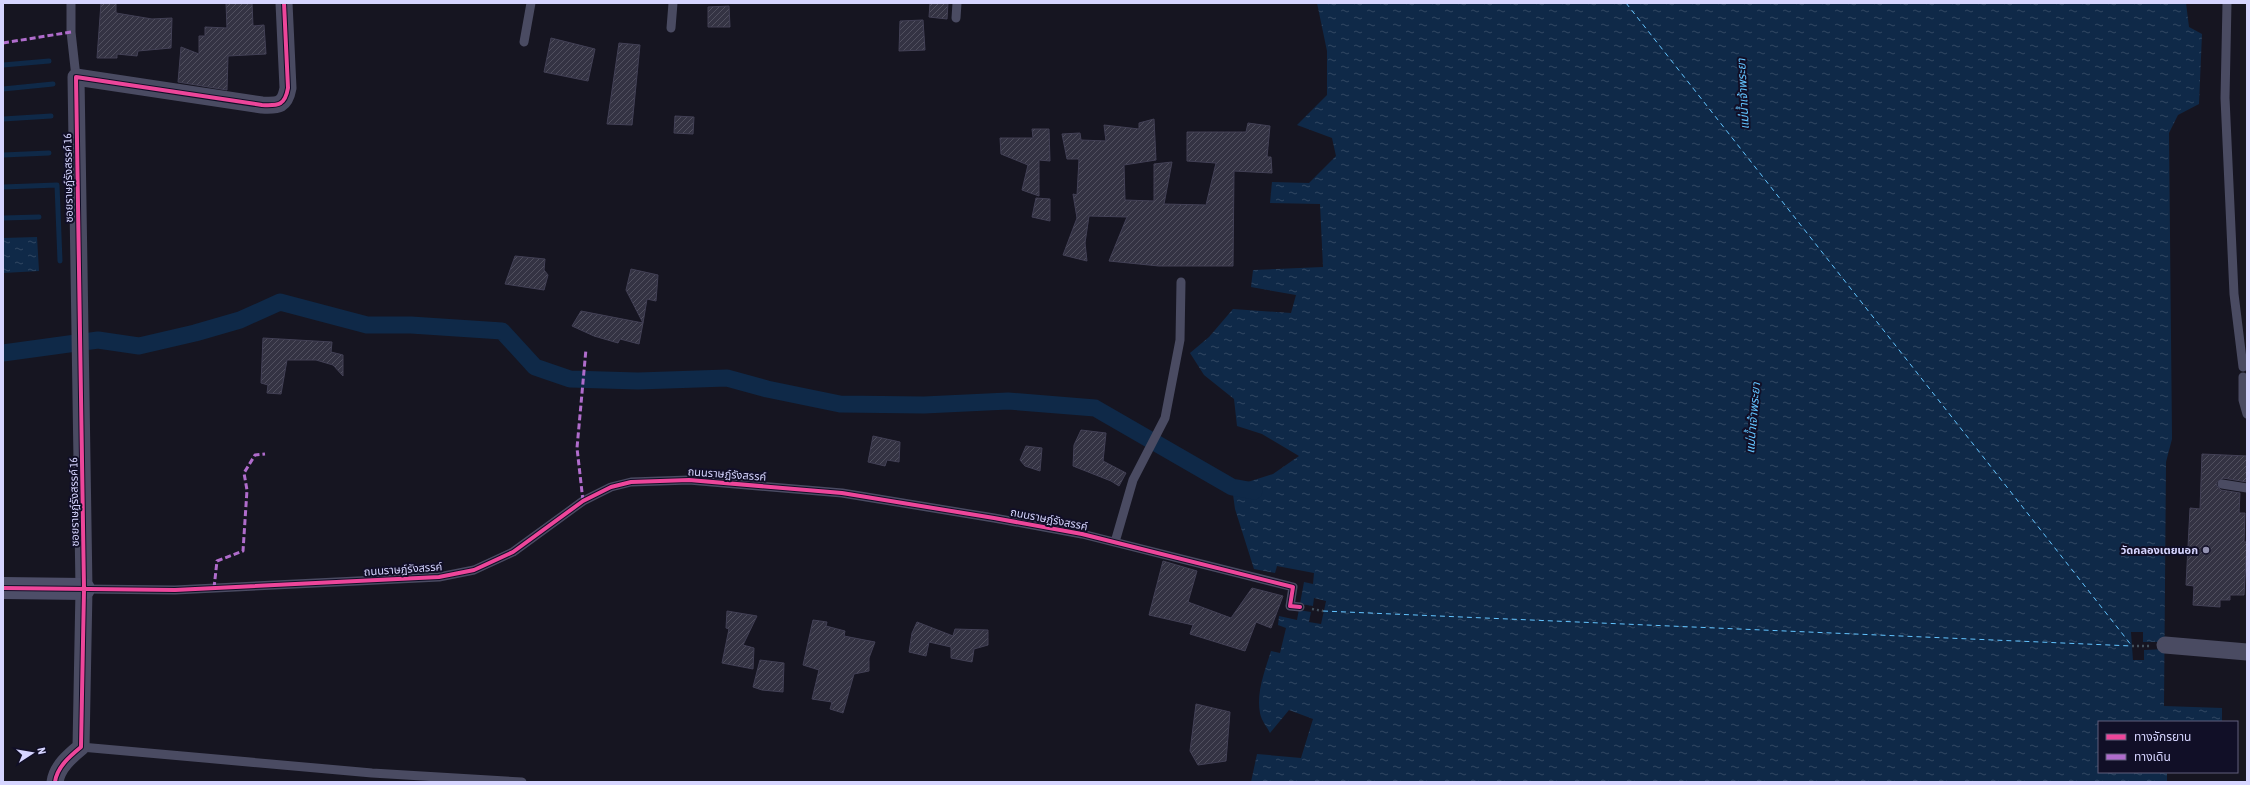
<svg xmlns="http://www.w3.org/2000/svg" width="2250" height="785" viewBox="0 0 2250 785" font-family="'Asap Condensed','Noto Sans Thai',sans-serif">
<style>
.water{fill:url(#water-ripples)}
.pier{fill:#161521}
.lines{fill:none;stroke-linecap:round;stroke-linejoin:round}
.stream{stroke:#0f2948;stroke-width:5}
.canal{stroke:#0f2948;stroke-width:17}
.ferry{stroke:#63c4ff;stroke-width:1;stroke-dasharray:5 4;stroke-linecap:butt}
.building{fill:url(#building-hatch);stroke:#424055}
.path{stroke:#43515d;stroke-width:2.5;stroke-dasharray:2 3;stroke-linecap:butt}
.lane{stroke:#4a4b62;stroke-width:9}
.street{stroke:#4a4b62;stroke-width:17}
.secondary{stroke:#4d4e68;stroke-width:22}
.quiet{stroke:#b06ccc;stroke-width:3;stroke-dasharray:6 3;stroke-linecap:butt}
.cycleway-casing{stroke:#110f27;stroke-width:6}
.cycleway{stroke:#ed469a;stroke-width:4}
.poi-dot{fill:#9392b1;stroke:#110f27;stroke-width:1.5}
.labels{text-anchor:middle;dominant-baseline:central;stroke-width:4;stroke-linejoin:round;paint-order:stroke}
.street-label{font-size:11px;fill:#d6d5ff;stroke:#110f27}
.poi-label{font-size:11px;font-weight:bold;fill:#d6d5ff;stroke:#110f27;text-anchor:end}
.water-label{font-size:12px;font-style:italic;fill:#63c4ff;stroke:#110f27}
</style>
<defs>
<pattern id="water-ripples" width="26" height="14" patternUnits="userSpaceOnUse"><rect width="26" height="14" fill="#0f2948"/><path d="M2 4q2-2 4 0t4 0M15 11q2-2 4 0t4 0" fill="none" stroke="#314763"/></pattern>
<pattern id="building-hatch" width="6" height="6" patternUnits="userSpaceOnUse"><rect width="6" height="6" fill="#343343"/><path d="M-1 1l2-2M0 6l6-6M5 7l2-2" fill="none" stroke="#51505f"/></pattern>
</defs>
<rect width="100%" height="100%" fill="#161521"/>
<path class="water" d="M1317 3H2186L2189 27 2202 34 2199 104 2178 115 2169 133 2172 439 2166 462 2164 706 2222 708V722H2099V772H2167V782H1251L1257 754 1301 758 1313 719 1289 710 1270 733C1267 727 1261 720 1260 713 1256 693 1265 670 1271 651L1280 653 1286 628 1278 625 1279 616 1297 620 1304 582 1313 584 1314 573 1277 566 1275 573 1254 569 1235 509 1232 487 1273 474 1299 456 1262 434 1237 426 1234 399 1204 375 1190 353 1209 337 1233 309 1291 313 1296 295 1251 287 1253 270 1323 267 1320 204 1270 203 1272 182 1309 183 1336 156 1332 138 1297 125 1327 95V51Z
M37 237 39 271 3 273V238Z"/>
<path class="pier" d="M1314 598 1326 601 1321 624 1309 622 1311 612 1299 610 1300 604 1313 606Z
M2131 632H2143V642H2165V649L2144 650V660H2133Z"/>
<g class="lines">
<path class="stream" d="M3 65 49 61
M3 89 53 84
M3 119 51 116
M3 155 49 153
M3 187 57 185 60 261
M3 218 39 217"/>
<path class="canal" d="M3 353 98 340 139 346 195 333 240 320 280 302 367 325H411L502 331 535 367 570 379 638 381 727 378 767 389 840 404 924 405 1008 401 1095 408 1232 487 1254 491"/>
<path class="ferry" d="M1626 3 2132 646
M1323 611 2132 646"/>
</g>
<path class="building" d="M101 3H116V13L152 19 172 18 171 48 138 51 137 56 117 54V58H97Z
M226 3H252L253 26 264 25 266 54 228 56 227 90 178 82 181 47 199 54V36H205V27L227 28Z
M930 3H948L947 19 929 17Z
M729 6 730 27H708V7Z
M923 20 925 50 899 51 900 21Z
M551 38 595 49 588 81 544 72Z
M619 43 640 45 632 125 607 124Z
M675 116 694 117 693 134 674 133Z
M1154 119 1156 160 1124 165 1125 200 1154 201V164L1172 162 1164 204 1206 205 1216 163 1187 161V132H1246L1248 123 1270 126 1267 157H1271L1272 173 1234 171 1233 266H1159L1109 261 1127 217 1089 216 1085 243 1087 261 1063 255 1077 218 1073 194 1077 195 1079 159H1067L1062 134 1080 133 1081 140 1106 141 1104 125 1139 129V123Z
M1032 129H1049L1050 161 1039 160V196L1022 190 1028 165 1001 154 1000 138H1033Z
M1036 198 1050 199V221L1032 217Z
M515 256 545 259 544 270 548 275 544 290 505 284Z
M631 269 658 275 656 301 647 299 643 323 626 290Z
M581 311 643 323 639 344 620 339 618 343 594 336 572 326Z
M263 338 332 342 331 352 343 355V376L333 365 316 360H287L281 394 267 393 268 385 261 383Z
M1081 430 1106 433 1103 461 1126 473 1119 486 1111 481 1073 466 1074 445Z
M873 436 900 442 899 462 887 460 885 466 868 462Z
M1026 446 1042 448 1040 471 1025 466 1020 460Z
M2202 454 2247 456V482L2223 478 2216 483 2217 486 2221 490 2240 493 2239 513H2245L2244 542H2247L2244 595H2230V600H2220V607L2193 605 2194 586 2186 585 2190 508 2200 509Z
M1163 561 1197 571 1188 602 1231 618 1252 588 1283 596 1271 628 1256 622 1245 651 1190 634 1193 625 1149 615Z
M727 611 757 616 743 645 754 648 753 669 722 663 729 629 726 628Z
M813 620 827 622 826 626 845 631 844 636 875 642 869 658V671L854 674 843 713 830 709 832 702 812 699 819 670 803 665Z
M917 622 953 636 955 629 988 630V645L974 649 972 662 951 658V647L929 642 926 656 909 652 912 633Z
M760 660 784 663 783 692 762 690 753 687Z
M1196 704 1230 712 1226 761 1198 765 1190 751Z"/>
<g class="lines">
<path class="path" d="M1312 609 1323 611
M2132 646H2149"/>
<path class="lane" d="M71 3V32L76 77
M2227 3 2225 98 2234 294 2243 367
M956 18 957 3
M671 28 673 3
M524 42 531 3
M2243 377V400L2247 414
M2222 484 2247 488
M1115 542 1133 480 1165 418 1180 340 1181 282
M84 589 175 590 439 577 474 570 513 552 583 501 611 487 631 482 689 480 842 493 994 518 1082 534 1293 587 1290 606 1300 607
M81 747 372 773 522 782"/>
<path class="street" d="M2165 645 2247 652
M55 782C57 767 70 756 81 747L84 589 76 77 262 105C279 106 285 105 288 88L284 3"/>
<path class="secondary" d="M3 588 84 589"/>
<path class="quiet" d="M3 43 71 32
M583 501 577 448 586 349
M214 588 217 561 243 551 247 490 244 473 255 455 265 454"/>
<defs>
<path id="cycleway" d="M3 588 175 590 439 577 474 570 513 552 583 501 611 487 631 482 689 480 842 493 994 518 1082 534 1293 587 1290 606 1300 607
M55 782C57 767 70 756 81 747L84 589 76 77 262 105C279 106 285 105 288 88L284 3"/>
</defs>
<use href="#cycleway" class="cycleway-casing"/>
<use href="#cycleway" class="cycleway"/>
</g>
<circle class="poi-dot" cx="2206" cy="550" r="4"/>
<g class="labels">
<g class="street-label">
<text transform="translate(68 178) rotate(-91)">ซอยราษฎ์รังสรรค์ 16</text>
<text transform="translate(727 474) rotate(4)">ถนนราษฎ์รังสรรค์</text>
<text transform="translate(74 502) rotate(-91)">ซอยราษฎ์รังสรรค์ 16</text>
<text transform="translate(1049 519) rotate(11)">ถนนราษฎ์รังสรรค์</text>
<text transform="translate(403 569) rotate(-4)">ถนนราษฎ์รังสรรค์</text>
</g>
<g class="poi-label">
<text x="2198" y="550">วัดคลองเตยนอก</text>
</g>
<g class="water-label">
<text transform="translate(1743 94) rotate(-93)">แม่น้ำเจ้าพระยา</text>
<text transform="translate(1753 418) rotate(-85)">แม่น้ำเจ้าพระยา</text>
</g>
</g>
<rect width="2250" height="785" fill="none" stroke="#d6d5ff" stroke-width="8"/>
<rect x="2098" y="721" width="140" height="52" fill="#110f27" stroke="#605e7d"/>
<rect x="2106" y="734" width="20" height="6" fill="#ed469a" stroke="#605e7d"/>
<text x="2134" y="741" font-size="12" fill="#d6d5ff">ทางจักรยาน</text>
<rect x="2106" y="754" width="20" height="6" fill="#b06ccc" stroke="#605e7d"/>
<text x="2134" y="761" font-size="12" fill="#d6d5ff">ทางเดิน</text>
<g transform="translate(32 753) rotate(78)" stroke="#110f27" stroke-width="3" paint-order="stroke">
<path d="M0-3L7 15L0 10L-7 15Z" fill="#d6d5ff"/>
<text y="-6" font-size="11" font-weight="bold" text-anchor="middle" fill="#d6d5ff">N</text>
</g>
</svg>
